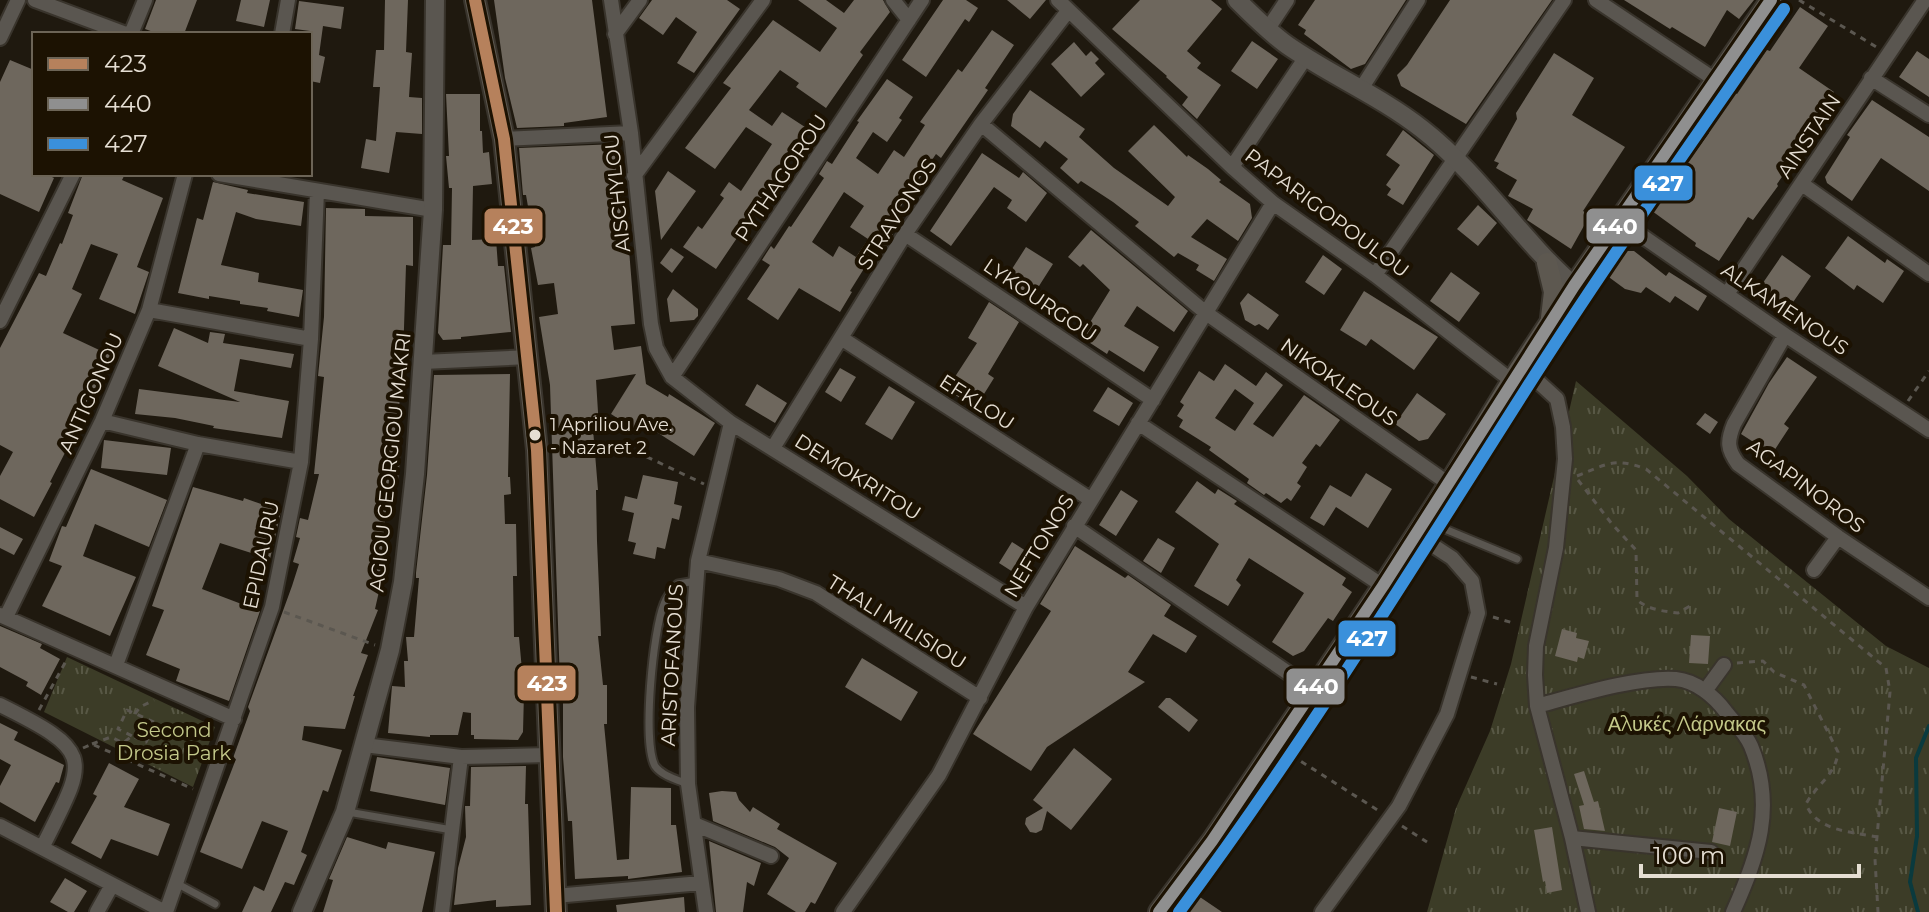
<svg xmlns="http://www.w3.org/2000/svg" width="1929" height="912" viewBox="0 0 1929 912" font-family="Montserrat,sans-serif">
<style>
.grass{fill:url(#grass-tufts)}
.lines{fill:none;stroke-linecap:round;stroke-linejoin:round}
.stream{stroke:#0a3a3e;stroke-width:4}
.building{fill:#6e675d;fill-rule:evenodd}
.service-casing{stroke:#39342c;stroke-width:11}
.minor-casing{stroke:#39342c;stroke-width:18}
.tertiary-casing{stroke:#39342c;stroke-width:22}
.secondary-casing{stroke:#39342c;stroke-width:24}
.path{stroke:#5b5750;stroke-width:3;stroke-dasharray:6 6;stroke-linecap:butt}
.service{stroke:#5a5650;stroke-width:7}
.minor{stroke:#5a5650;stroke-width:14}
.tertiary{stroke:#5a5650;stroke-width:18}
.secondary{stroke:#5d5850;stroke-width:20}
.bus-1-casing{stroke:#1c1202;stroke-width:18}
.bus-2-casing{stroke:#1c1202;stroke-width:18}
.bus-3-casing{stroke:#1c1202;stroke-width:18}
.bus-1{stroke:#b6815c;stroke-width:12}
.bus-2{stroke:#8f8f8f;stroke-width:12}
.bus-3{stroke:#3a90db;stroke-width:12}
.bus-dot{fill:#e5ded3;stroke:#1c1202;stroke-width:3}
.labels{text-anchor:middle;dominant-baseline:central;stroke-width:8;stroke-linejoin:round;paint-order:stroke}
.bus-label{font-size:18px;fill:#e5ded3;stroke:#1c1202;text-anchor:start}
.street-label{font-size:20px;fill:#e5ded3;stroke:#1c1202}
.park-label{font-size:20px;fill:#c3c88a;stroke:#1c1202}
.line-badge{stroke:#1c1202;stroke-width:3}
.badge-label{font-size:22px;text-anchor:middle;font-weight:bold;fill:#fff}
</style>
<defs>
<pattern id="grass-tufts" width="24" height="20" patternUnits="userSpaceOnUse" patternTransform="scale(2)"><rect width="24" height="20" fill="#3c3c27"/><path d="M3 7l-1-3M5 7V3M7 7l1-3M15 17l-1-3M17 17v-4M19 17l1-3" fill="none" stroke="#585845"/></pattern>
</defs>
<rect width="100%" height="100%" fill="#1f190f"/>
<path class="grass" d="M1576 381 1687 476 1729 519 1886 646 1929 668V912H1427L1456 808 1490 731 1511 664Z
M67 657 215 727 193 787 44 712Z"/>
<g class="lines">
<path class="stream" d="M1918 912 1910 882 1917 836 1916 758 1929 726"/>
</g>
<path class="building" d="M156 0H197L184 34H159L145 29Z
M241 0H270L264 27 236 21Z
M385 0H408L406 52 412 53 409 97 422 98V134L396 132 389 173 361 168 366 139 376 141 380 87H373L376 50H384Z
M494 0H592L607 117 564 123V126L517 128 505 78Z
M652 0H727L740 9 694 73 677 63 697 32 676 17 663 35 639 18Z
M798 0H826L844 13 854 0H883L890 12 860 52 863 55 826 108 796 87 799 83 780 70 749 110 772 126 782 112 808 129 768 194 747 221 750 224 741 237 739 235 716 269 683 247 698 226 702 229 724 198 720 195 729 182 741 191 772 144 746 127 715 169 685 148 731 88 723 83 773 20 820 52 822 49 837 28Z
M943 0H966L978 8 969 22 965 19 926 77 902 60Z
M1007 0H1046L1030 19Z
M1140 0H1211L1222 9 1187 51 1201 63 1197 68 1221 85 1197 119 1182 105 1188 97 1166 77 1167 76 1112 29Z
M1315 0H1406L1365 64 1351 69 1304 34 1306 30 1298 25Z
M1450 0H1552L1466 124 1401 86 1397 75 1407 65Z
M1624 0H1754L1739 19 1727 10 1705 47 1672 27 1670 29Z
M299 1 344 7 341 29 323 26 319 55 325 57 320 83 310 81V31L295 29Z
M1800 7 1828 26 1799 68 1834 92 1803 142 1805 144 1777 184 1778 186 1753 220 1748 217 1719 261 1695 246 1696 243 1652 211 1709 133 1706 130 1734 92 1737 94 1767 50 1770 51Z
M992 30 1014 45 985 88 988 90 941 158 936 154 897 212 901 215 890 232 893 234 881 255 875 251 850 291 852 292 840 312 799 288 778 320 747 299 770 265 762 260 771 246 774 249 789 226 791 227 824 178 819 174 827 161 832 164 859 122 857 121 887 79 913 97 899 118 902 120 887 142 873 132 856 158 878 174 894 150 904 157 925 125 920 122 958 69 962 72ZM844 192 864 206 850 227 868 239 856 257 839 246 833 257 812 242Z
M1252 41 1278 59 1257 89 1231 71Z
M1074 42 1086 56 1091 51 1099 59 1095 63 1105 74 1081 97 1051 64Z
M1917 51 1929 59V97L1899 77Z
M1554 53 1594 78 1572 115 1625 147 1583 211 1590 215 1571 249 1527 220 1533 209 1508 196 1517 180 1496 168 1499 163 1494 161 1517 119 1516 113Z
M10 60 34 70V174H46L54 178 39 212 0 194V82Z
M1030 90 1085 129 1079 137 1114 168 1168 206 1175 197 1128 151 1154 125 1187 157 1188 155 1208 169 1221 180 1219 182 1250 204 1252 218 1238 241 1207 219 1191 237 1227 259 1214 281 1196 270 1199 265 1178 253 1174 257 1135 226 1139 222 1113 202 1081 181 1078 184 1060 168 1068 159 1045 141 1040 148 1011 126 1013 114Z
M446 94H480V131H482L483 153 489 152 492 184 473 186 472 240 496 239 498 266H504L511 332 461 337V339L443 340 438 333 443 245H451L452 188H449L446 156H449Z
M1872 100 1929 137V191L1881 158 1852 201 1827 183 1825 177 1850 137 1847 135Z
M1403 130 1434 155 1403 205 1387 195 1391 189 1386 185 1400 165 1386 155Z
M617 144 621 175H618L626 238 628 237 635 324 611 326 614 350 641 346 646 384 668 397 669 394 715 423 694 456 641 422 636 430 611 414 636 374 596 380 599 428 593 429 598 490H596L597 541 601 636H598L603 685H607V724H604L617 860 629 859 631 787 671 788V825H676L682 872 628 879V876L575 879 572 821H568L563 757V684H560L550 385 539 317 558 314 554 283 538 285 531 248 535 247 526 195H523L519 148Z
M982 153 1019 178 1023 172 1047 193 1026 222 1007 208 1012 200 994 187 951 246 930 231Z
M668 171 696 191 661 240 655 191Z
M83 174H125L122 180 163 198 137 267 149 272 135 314 99 299 118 254 91 244 72 289 82 294 63 333 112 356 96 391 92 389 70 443 50 482 52 483 34 517 0 499V476L13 452 0 445V348L39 273 46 276 60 243 62 244 73 215 68 213Z
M213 182 248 190 247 193 304 202 301 226 256 219 236 212 221 265 259 273 258 282 303 290 299 317 267 311 268 308 240 304V301L209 296V299L178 293 197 218 203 220Z
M1478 205 1497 223 1478 246 1457 229Z
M326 208 365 209V216L413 217V266L406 265 403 359 396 446 401 447 398 481 389 480 382 551 388 552 375 609 378 610 361 653 368 655 353 696H355L345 729 304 726 302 740 342 750 328 792 323 790 301 852 307 855 294 885 285 882 271 912H242L254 886 264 891 288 831 262 821 242 869 200 852 236 759 233 758 250 711 248 707 292 586 299 564 293 562 300 538 296 537 300 518 308 520 319 474H314L324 377 318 376 324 317Z
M1091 230 1188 311 1174 332 1137 306 1124 326 1159 347 1144 372 1109 350 1107 354 1081 337 1110 290 1083 264 1080 267 1068 257Z
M1848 236 1885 263 1887 259 1904 271 1883 303 1857 285 1854 290 1825 268Z
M1026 247 1053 264 1032 297 1005 280Z
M671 248 684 257 672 273 660 263Z
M1624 251H1634L1666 276 1669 272 1707 296 1698 311 1675 296 1670 303 1646 287 1641 293 1625 289 1606 275Z
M1323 255 1342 269 1324 295 1305 282Z
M1782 255 1811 276 1785 314 1756 293Z
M1451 272 1480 293 1459 322 1430 301Z
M673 289 698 309V316L694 320 670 322 667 299Z
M1364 291 1438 337 1414 370 1371 339 1366 346 1340 330Z
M1248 293 1279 315 1268 330 1259 324 1255 326 1245 320 1240 303Z
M989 302 1019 322 988 374 994 378 979 402 968 395 964 401 947 389 977 343 968 338Z
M174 328 208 343 210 332 225 334 223 343 294 354 291 368 240 359 234 391 289 401 282 438 213 428 214 426 175 418 135 414 139 389 240 402 158 366Z
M1787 357 1817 377 1784 424 1789 428 1772 454 1741 434 1769 383Z
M1225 364 1256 386 1266 372 1283 385 1253 424 1273 437 1304 395 1340 420 1320 447 1316 444 1302 463 1307 467 1297 483 1301 486 1291 501 1287 498 1281 503 1266 493 1264 495 1247 483 1249 479 1209 450 1211 447 1179 427 1183 420 1177 416 1184 405 1180 402 1199 371 1214 381ZM1235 389 1254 403 1235 431 1215 418Z
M840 368 856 377 841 402 825 392Z
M510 374 508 477H510L511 494 504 495 505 524H516L517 576H513L514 637H519L524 693 523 732 518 740 474 739V735H471V713L463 712 458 735H430V737L388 733 392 686 405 687 404 661H408L406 637H414L419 578H416V573L427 475 434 375Z
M757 384 787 403 775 423 745 405Z
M889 386 915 402 892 440 865 424Z
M1108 387 1133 403 1119 426 1093 411Z
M1417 393 1446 414 1428 439 1419 441 1395 424Z
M1705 413 1718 422 1710 434 1696 424Z
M104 440 171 448 167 475 101 468Z
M91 469 167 500 149 547 95 524 83 556 136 577 110 636 42 606 62 566 49 561 62 526 66 527Z
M1366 473 1392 489 1368 528 1336 507 1324 526 1310 518 1330 485 1351 497Z
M643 475 678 482 674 504 682 506 679 520 672 518 665 549 657 547 655 559 633 554 636 543 628 541 634 513 622 510 625 496 637 499Z
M1197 481 1215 494 1218 489 1237 501 1234 504 1346 578 1342 585 1352 592 1333 621 1328 618 1304 651 1293 656 1272 642 1304 593 1249 558 1236 580 1241 585 1228 606 1194 586 1219 544 1175 512Z
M193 487 243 501 244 498 281 511 270 559 220 543 202 589 260 611 229 701 176 681 180 669 146 655 164 610 152 606Z
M1121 490 1138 501 1116 536 1099 525Z
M0 527 23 539 14 555 0 548Z
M1158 538 1175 548 1161 573 1143 561Z
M1012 542 1026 551 1031 543 1042 550 1024 579 999 563Z
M1075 546 1125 578 1128 575 1171 605 1164 616 1197 636 1186 653 1153 634 1128 672 1145 682 1047 747 1031 771 973 734 1051 611 1040 604Z
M0 626 42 644 40 648 60 659 41 695 26 686 28 682 0 667Z
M1562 629 1577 633 1576 638 1589 641 1584 659 1578 657 1577 662 1555 656Z
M1691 635 1710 636 1708 664 1689 663Z
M862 658 918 692 901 721 845 687Z
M1166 698H1170L1198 720 1189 732 1158 707Z
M0 723 18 732 14 740 64 765 59 783 56 782 35 822 0 802V786L11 765 0 759Z
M1074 748 1112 779 1071 830 1047 811 1042 830 1036 833 1030 832 1025 824 1026 818 1043 808 1033 800Z
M377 757 450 768 445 805 370 791Z
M109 763 139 779 124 807 170 824 158 856 111 839 101 859 71 843 97 796 93 794Z
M526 766 525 804H528L531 905 496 907V900L454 905 458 868 466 837 465 806H470L471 767Z
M1584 771 1594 802 1598 801 1605 831 1584 829 1579 806 1584 805 1574 774Z
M722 791 736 792 739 800 750 812 753 807 780 824 777 829 837 863 815 904 811 902 805 912H796L767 894 789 858 775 847 713 821 709 793Z
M1719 808 1737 812 1730 846 1712 842Z
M1552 827 1562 890 1547 893 1545 881 1543 882 1534 830Z
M347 837 386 849 388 842 435 852 422 912H323L333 880 329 879Z
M709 841 761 863 754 886 747 882 743 912H716Z
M65 878 87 891 74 912H68L50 902Z
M1194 893 1222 912H1181Z
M684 897 685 912H617L616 905Z"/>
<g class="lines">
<defs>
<path id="service" d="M1428 522 1517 559
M688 784C678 780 662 776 655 766 642 742 653 630 664 604 667 596 672 590 678 584L696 581
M348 812 452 830
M176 883 215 904"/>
<path id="minor" d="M35 0 126 34
M611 0 631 133 651 324 656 348 672 377 731 423 1026 607
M893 0 909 20
M1058 0 1232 167 1273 203 1375 275 1512 381
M1596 0 1717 81
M1267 30 1287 0
M131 34 145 0
M282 34 288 0
M615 34 640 0
M0 38 18 0
M1871 78 1929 115
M1361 89 1418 0
M981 124 1206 313 1449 484
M504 139 631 133
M1232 167 1306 57
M219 174 433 210
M634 176 763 0
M1802 184 1929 274
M1619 220 1785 335 1929 430
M905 234 1153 400
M1375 275 1564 0
M1727 294 1925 0
M149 310 311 339
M0 321 73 174
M1785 335 1734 424C1727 441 1727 449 1738 464L1838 537 1929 598
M841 338 1090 499
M423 362 529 357
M1522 367 1557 399 1563 427 1565 459 1556 548 1536 646 1535 675 1537 706 1572 838 1588 912
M672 377 922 0
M102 421 198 444 301 462
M1138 423 1383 586
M773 448 905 234 981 124 1068 11
M1074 526 1313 690
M698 561 779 579 816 593 980 698
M1814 570 1838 537
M0 615 234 719
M6 617 102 421 149 310 185 174
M116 665 198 444
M1705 691 1724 665
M0 705C97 753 87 758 42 848
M1537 706C1574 696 1639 676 1676 679 1696 681 1714 696 1726 712 1734 722 1746 734 1751 746 1776 807 1758 856 1733 912
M364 745 461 757 549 755
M694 824 771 856
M0 826 165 912
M1572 838 1711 852
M555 896 701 883
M97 912 112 885
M166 912 272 607 301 462 311 339 317 191
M442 912 461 757
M706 912 688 784 687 707 698 561 731 423
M843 912 939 775 1026 607 1273 203
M1322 912 1399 806 1447 714 1478 613 1472 581 1452 558 1417 535"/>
<path id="tertiary" d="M1237 0C1253 16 1269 32 1287 45 1330 75 1380 96 1422 129 1480 174 1519 238 1574 286
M302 912 345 812 390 650 403 582 415 474 433 210 435 0"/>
<path id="secondary" d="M475 0 504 139 537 450 556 912
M1547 263 1554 292 1551 318
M1159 912 1212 841 1383 586 1449 484 1512 381 1574 286 1771 0"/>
</defs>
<use href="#service" class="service-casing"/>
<use href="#minor" class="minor-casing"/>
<use href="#tertiary" class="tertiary-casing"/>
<use href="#secondary" class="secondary-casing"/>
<path class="path" d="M1799 0 1878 48
M1908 401 1929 371
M554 448 600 442 622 445 704 484
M1577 476C1607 464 1615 457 1646 469L1886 668 1890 692 1875 859 1878 912
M1578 480 1612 524 1636 550 1637 600C1649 610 1663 611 1678 613L1690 606
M284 612 375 645
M1493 617 1513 623
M1737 663 1763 661 1774 672 1804 685 1838 752C1836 775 1815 786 1806 804 1816 831 1852 832 1877 837
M1471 677 1497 684
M39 710 66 661
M135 714 140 707 154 700
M1313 724 1349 671
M92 744 111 737 123 743 132 736 146 742 156 723 127 710 118 729 132 736
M83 748 92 744 193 789
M1291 755 1379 811
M1402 826 1427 842"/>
<use href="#service" class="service"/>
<use href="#minor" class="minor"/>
<use href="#tertiary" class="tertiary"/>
<use href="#secondary" class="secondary"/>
<defs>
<path id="bus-1" d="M475 0 504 139 537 450 556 912"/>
<path id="bus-2" d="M1159 912 1212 841 1383 586 1574 286 1771 0"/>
<path id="bus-3" d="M1179 912C1304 744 1414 565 1526 389 1608 260 1697 135 1784 9"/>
</defs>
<use href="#bus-1" class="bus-1-casing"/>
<use href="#bus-2" class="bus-2-casing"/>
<use href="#bus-3" class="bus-3-casing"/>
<use href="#bus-1" class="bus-1"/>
<use href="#bus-2" class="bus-2"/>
<use href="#bus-3" class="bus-3"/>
</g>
<circle class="bus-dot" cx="535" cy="435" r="7"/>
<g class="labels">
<g class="bus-label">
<text x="550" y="425">1 Apriliou Ave.<tspan x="550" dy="23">- Nazaret 2</tspan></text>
</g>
<g class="street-label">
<text transform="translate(1809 136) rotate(-56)">AINSTAIN</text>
<text transform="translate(781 178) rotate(-56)">PYTHAGOROU</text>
<text transform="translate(617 193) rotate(-96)">AISCHYLOU</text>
<text transform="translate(1327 213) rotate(37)">PAPARIGOPOULOU</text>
<text transform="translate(897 214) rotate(-57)">STRAVONOS</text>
<text transform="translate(1040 300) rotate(34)">LYKOURGOU</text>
<text transform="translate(1785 309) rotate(34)">ALKAMENOUS</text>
<text transform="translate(1339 382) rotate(35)">NIKOKLEOUS</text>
<text transform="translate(91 393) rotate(-66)">ANTIGONOU</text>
<text transform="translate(977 402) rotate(33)">EFKLOU</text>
<text transform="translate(390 462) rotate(-84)">AGIOU GEORGIOU MAKRI</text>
<text transform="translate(858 477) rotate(32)">DEMOKRITOU</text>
<text transform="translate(1806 486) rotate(37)">AGAPINOROS</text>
<text transform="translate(1039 546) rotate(-59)">NEFTONOS</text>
<text transform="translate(261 555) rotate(-78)">EPIDAURU</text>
<text transform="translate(897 622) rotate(32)">THALI MILISIOU</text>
<text transform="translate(672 665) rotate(-87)">ARISTOFANOUS</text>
</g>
<g class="park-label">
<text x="1687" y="724">Αλυκές Λάρνακας</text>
<text x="174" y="730">Second<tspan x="174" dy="23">Drosia Park</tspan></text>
</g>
</g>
<g class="line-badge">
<rect x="1633" y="164" width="61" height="38" rx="8" fill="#3a90db"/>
<rect x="483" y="207" width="61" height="38" rx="8" fill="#b6815c"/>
<rect x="1585" y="207" width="61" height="38" rx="8" fill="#8f8f8f"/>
<rect x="1337" y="619" width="60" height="39" rx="8" fill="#3a90db"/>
<rect x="516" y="664" width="61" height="38" rx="8" fill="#b6815c"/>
<rect x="1285" y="667" width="61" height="39" rx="8" fill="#8f8f8f"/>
</g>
<g class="badge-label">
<text x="1663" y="191">427</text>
<text x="513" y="234">423</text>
<text x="1615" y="234">440</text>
<text x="1367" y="646">427</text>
<text x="547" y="691">423</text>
<text x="1316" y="694">440</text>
</g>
<rect x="32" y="32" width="280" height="144" fill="#1c1202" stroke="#6c6456" stroke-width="2"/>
<rect x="48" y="58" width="40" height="12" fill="#b6815c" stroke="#6c6456" stroke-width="2"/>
<text x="104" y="72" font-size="24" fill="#e5ded3">423</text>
<rect x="48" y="98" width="40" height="12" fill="#8f8f8f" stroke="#6c6456" stroke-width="2"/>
<text x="104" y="112" font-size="24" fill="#e5ded3">440</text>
<rect x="48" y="138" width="40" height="12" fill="#3a90db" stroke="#6c6456" stroke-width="2"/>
<text x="104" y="152" font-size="24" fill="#e5ded3">427</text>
<path d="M1641 864v12h218v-12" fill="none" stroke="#e5ded3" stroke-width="4"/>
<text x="1653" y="864" font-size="24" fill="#e5ded3" stroke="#1c1202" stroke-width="6" paint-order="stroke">100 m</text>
</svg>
